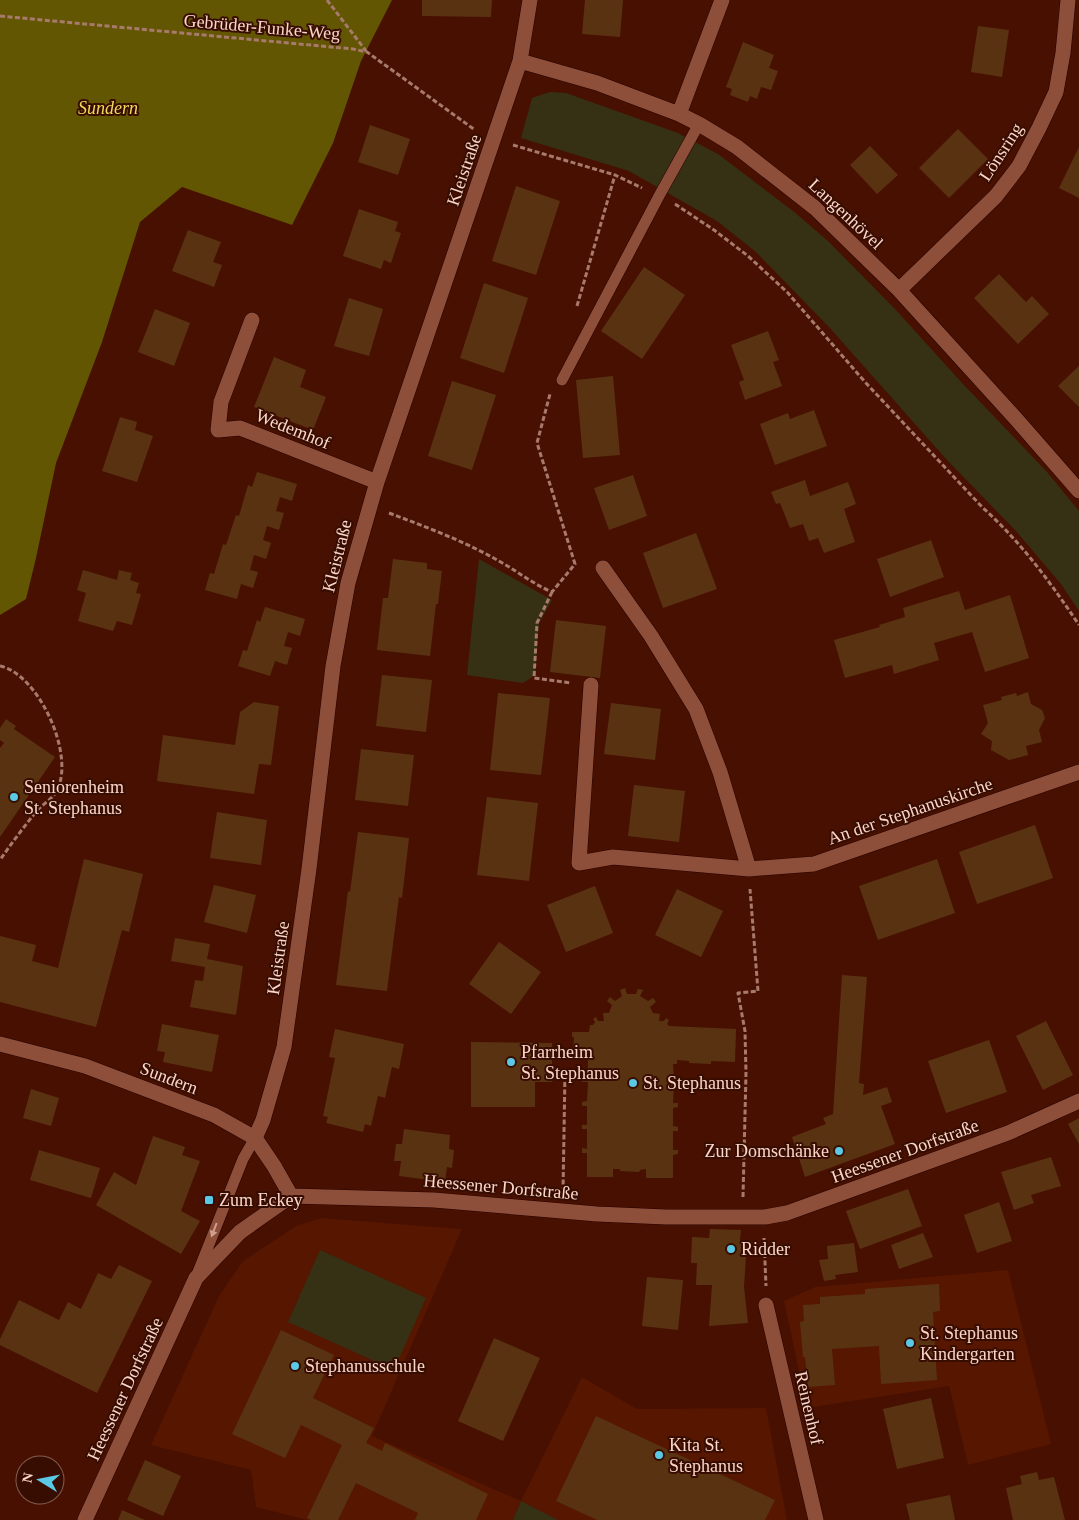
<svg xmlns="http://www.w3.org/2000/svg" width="1079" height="1520" viewBox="0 0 1079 1520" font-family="'Times New Roman',serif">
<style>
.built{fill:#561600}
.green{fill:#363114}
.forest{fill:#635603}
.building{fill:#593311}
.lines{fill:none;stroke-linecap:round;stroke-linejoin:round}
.lane-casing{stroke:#270000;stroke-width:12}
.street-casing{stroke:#270000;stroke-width:16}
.path{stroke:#a87a6d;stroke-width:3;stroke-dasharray:5 2.5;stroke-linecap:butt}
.lane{stroke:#8d4f3a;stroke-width:11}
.street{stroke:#8d4f3a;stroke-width:15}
.oneway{fill:#cfa090}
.poi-dot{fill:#5bc8e6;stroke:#370d01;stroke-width:2}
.labels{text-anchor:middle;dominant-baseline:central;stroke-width:4;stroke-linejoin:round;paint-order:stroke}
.street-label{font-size:18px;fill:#fbd6ca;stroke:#370d01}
.park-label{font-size:18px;font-style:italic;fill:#f0d95a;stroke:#370d01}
.poi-label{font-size:18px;fill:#fbd6ca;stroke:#370d01;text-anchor:start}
</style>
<rect width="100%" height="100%" fill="#481000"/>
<path class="built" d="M321 1218 462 1229 372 1436 521 1501 582 1377 637 1409 766 1408 787 1520H558L521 1501 513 1520H308L256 1507 251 1470 151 1445 219 1296 243 1261 296 1226Z
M1008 1270 1051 1444 968 1465 949 1386 807 1408 784 1301 815 1287Z"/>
<path class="green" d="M550 92 566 93 678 133 718 154 793 211 828 241 895 309 963 384 1047 472 1079 511V611L1061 584 1016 531 947 460 829 327 756 252 717 221 629 171 521 138 532 98Z
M479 559 552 600 539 623 535 675 523 683 467 675Z
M320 1250 426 1298 394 1370 288 1322Z
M521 1501 558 1520H513Z"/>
<path class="forest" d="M0 0H392L361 61 333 143 292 225 182 187 140 222 102 342 56 463 36 558 26 599 0 615Z"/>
<path class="building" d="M422 0H492L491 17 422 16Z
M585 0H623L620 37 582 34Z
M978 26 1009 30 1002 77 971 72Z
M743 42 774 55 769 68 778 71 771 90 761 87 757 99 750 96 748 102 730 95 732 89 726 87Z
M370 125 410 139 398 175 358 162Z
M958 129 988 159 949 198 919 168Z
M870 146 898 175 877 194 850 165Z
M1079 147V198L1059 188Z
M516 186 560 201 536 275 492 261Z
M359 209 398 222 395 231 401 233 391 263 384 260 381 269 343 256Z
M188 230 221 242 213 262 222 265 214 287 172 271Z
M644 267 685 295 642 359 601 331Z
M999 274 1026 302 1032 296 1049 314 1018 344 974 298Z
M484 283 528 298 504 373 460 358Z
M349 298 383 309 369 356 334 346Z
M155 309 190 323 174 366 138 352Z
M768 331 779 360 773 362 782 386 745 400 739 382 744 380 731 345Z
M274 357 306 370 300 387 326 397 313 430 254 407Z
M1079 366V407L1058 386Z
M613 376 620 455 583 458 576 380Z
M452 381 496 395 472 470 428 456Z
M814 410 827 446 775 465 760 424 788 413 790 419Z
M120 417 137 422 135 430 153 436 137 482 102 471Z
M257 472 297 484 292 501 280 497 276 511 284 513 279 530 267 526 263 540 271 543 266 559 254 555 250 570 258 572 253 588 241 584 237 599 205 590 210 573 214 574 223 544 226 545 236 515 239 516 248 485 252 487Z
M633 475 647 516 609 530 594 488Z
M805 480 810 496 848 482 856 504 844 509 855 542 824 553 818 538 809 541 803 524 790 528 780 503 776 504 771 492Z
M696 533 717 589 663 608 643 553Z
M931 540 944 577 890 597 877 559Z
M393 559 427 563V569L442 571 438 604H436L430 656 377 650 383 598H388Z
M83 570 117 580 119 570 132 573 130 580 139 583 136 593 141 594 132 625 117 621 113 631 78 621 86 593 77 590Z
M959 591 965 610 1010 595 1029 658 985 672 972 632 934 643 939 660 894 674 892 665 845 678 834 640 880 627 879 625 905 617 903 608Z
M265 607 305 619 300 636 288 632 284 646 292 648 287 665 275 661 270 676 238 666 243 650 247 651 257 620 260 622Z
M556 620 606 626 600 678 550 672Z
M382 675 432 680 426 732 376 726Z
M1028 692 1031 704 1042 710 1045 718 1039 730 1042 742 1026 746 1028 755 1009 760 991 750 992 741 981 734 988 723 983 705 1002 700 1001 697 1016 693 1017 696Z
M498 693 550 698 541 775 490 770Z
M254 702 279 706 271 765 259 764 254 794 157 781 163 735 235 745 240 712Z
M611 703 661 709 655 760 604 754Z
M6 719 16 726 14 729 55 757 0 837V748L4 743 0 740V728Z
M361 749 414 755 408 806 355 800Z
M634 785 685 791 679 842 628 836Z
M487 797 538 803 529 881 477 875Z
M217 812 267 820 261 865 210 858Z
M1035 825 1053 878 977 904 959 852Z
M358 832 409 838 402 898 399 897 387 991 336 985 348 891 350 892Z
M84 859 143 874 129 932 122 930 96 1027 0 1002V936L36 945 32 961 58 968Z
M937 859 955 913 878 940 859 886Z
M214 885 256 895 247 933 204 922Z
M595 886 613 933 566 952 547 905Z
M677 889 723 911 701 957 655 935Z
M175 938 210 944 207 959 243 966 236 1015 190 1007 195 980 203 981 205 967 171 961Z
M499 942 541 972 511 1014 469 984Z
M842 975 867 977 859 1083 864 1084 863 1095 887 1087 892 1102 881 1106 895 1144 805 1177 792 1137 826 1124 823 1118 833 1114Z
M625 988 627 994H636L638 989 643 990 640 996 648 1001 653 998 656 1002 650 1007 653 1013 660 1014 659 1021H664L666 1018 669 1020 667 1024 669 1026 736 1029 735 1062 711 1061V1064L689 1063V1061L677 1060V1064H673L674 1080H679V1084H674L673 1103H678V1107L673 1108V1126L678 1127V1131H673V1150H678V1154L673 1155V1178H646V1169L640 1170 639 1172 620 1171V1169H613V1177H587V1153H582V1148L587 1149V1129H582V1125H587V1106H582V1102L587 1101 588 1082H582V1078L588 1077V1059H572L571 1053 573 1054 574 1037H572V1032H589L590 1025H593L595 1022 593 1019 596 1017 598 1021H604L603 1013H609L612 1005 607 1001 610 997 615 1001 622 996 620 990Z
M1046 1021 1073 1075 1043 1090 1016 1036Z
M162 1024 219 1035 212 1072 163 1062 165 1052 157 1051Z
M335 1029 404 1044 399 1069 392 1067 385 1098 378 1096 371 1126 365 1124 363 1132 326 1123 328 1117 323 1116 335 1058 329 1057Z
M989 1040 1007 1092 946 1113 928 1061Z
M471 1042 552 1043V1082H535V1107H471Z
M31 1089 59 1098 51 1126 23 1118Z
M1079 1118V1144L1068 1124Z
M404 1129 450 1135 449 1149 454 1150 452 1168 447 1167 445 1182 399 1176 401 1161H394L396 1144H402Z
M153 1136 185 1147 182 1155 200 1161 181 1211 200 1221 181 1254 96 1205 114 1172 136 1185Z
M39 1150 100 1168 91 1198 30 1180Z
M1051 1157 1061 1186 1031 1195 1034 1203 1014 1210 1001 1172Z
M908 1189 922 1226 860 1249 846 1211Z
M999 1202 1012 1241 977 1253 964 1215Z
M710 1229 741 1230 740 1240H747L744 1287 748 1323 709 1326 712 1285H696L697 1263H691L692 1237 709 1238Z
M923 1233 933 1257 899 1269 891 1245Z
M854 1243 858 1272 835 1275 836 1279 824 1281 819 1260 828 1259 827 1246Z
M119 1265 152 1281 97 1393 0 1345V1339L19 1300 59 1320 68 1302 81 1309 98 1273 111 1279Z
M647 1277 683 1280 678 1330 642 1326Z
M939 1284 940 1311 933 1312 937 1380 881 1384 879 1346 832 1349 835 1385 808 1387 805 1357H803L800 1322 804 1321 803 1305 820 1304V1297L865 1294V1289Z
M281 1330 334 1355 313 1398 374 1428 366 1443 382 1451 385 1443 488 1494 476 1520H415L418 1513 356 1483 338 1520H311L307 1518 342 1445 301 1425 285 1458 232 1434Z
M494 1338 540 1358 503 1441 458 1421Z
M931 1398 944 1458 897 1469 883 1409Z
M596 1416 775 1500 765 1520H597L556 1501Z
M145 1460 181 1476 163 1516 127 1500Z
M1037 1472 1039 1480 1054 1477 1065 1520H1013L1006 1488 1022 1484 1020 1476Z
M950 1495 955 1520H910L906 1504Z
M122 1510 145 1520H118Z"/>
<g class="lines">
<defs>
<path id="lane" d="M562 380 659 196 699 124
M198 1272 243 1159 255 1138"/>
<path id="street" d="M520 61 597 83 679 114 699 124 737 147 815 208 899 290 1017 420 1079 491
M679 114 722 0
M899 290 996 196 1019 166 1039 128 1056 92 1063 53 1068 0
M252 320 221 402 218 430 240 428 377 482
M603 568 651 636 696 709 720 772 749 869 814 864 1079 772
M591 685 579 863 613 857 749 869
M0 1044 85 1066 214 1115 255 1138 274 1166 291 1196
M255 1138 263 1120 284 1047 309 869 333 666 348 583 377 482 520 61 530 0
M766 1305 816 1520
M85 1520 196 1278 240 1232 291 1196 434 1200 597 1214 666 1217H765L787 1213 1008 1133 1079 1101"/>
</defs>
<use href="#lane" class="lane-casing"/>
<use href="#street" class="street-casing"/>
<path class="path" d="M327 0 366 51
M0 16 353 49 367 52 475 130
M513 145 615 175 642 188
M675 204 714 230 748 256 787 292 865 382 983 508C1021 542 1051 583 1079 625
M577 306 615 175
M389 513C426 527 464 541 499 561 517 571 533 584 552 592L575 564 537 443 550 394
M552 592 537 623 534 678 571 683
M0 666C38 674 74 752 58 788 54 799 42 804 35 813 23 828 11 844 0 860
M563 1192 565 1072
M743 1197 746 1073 745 1031 738 993 758 991 750 889
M764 1238 766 1286"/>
<use href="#lane" class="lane"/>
<use href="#street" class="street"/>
</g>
<defs><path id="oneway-solid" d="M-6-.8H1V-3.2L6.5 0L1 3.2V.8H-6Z" transform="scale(1.25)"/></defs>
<use class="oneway" href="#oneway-solid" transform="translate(214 1230) rotate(111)"/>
<g class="poi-dot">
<circle cx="14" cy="797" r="5"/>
<circle cx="511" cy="1062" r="5"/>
<circle cx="633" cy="1083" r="5"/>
<circle cx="839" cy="1151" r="5"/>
<rect x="204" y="1195" width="10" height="10" rx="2.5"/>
<circle cx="731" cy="1249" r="5"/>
<circle cx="910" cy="1343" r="5"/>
<circle cx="295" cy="1366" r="5"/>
<circle cx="659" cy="1455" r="5"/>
</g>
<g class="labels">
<g class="street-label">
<text transform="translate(262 27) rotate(5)">Gebrüder-Funke-Weg</text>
<text transform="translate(1001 152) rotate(-57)">Lönsring</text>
<text transform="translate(464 170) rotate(-71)">Kleistraße</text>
<text transform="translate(846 214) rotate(43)">Langenhövel</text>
<text transform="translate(293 429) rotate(22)">Wedemhof</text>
<text transform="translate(337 556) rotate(-76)">Kleistraße</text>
<text transform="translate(910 811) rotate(-19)">An der Stephanuskirche</text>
<text transform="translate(278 958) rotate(-82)">Kleistraße</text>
<text transform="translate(169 1078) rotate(21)">Sundern</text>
<text transform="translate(905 1151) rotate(-20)">Heessener Dorfstraße</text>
<text transform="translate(501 1187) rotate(5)">Heessener Dorfstraße</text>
<text transform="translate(125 1389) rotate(-65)">Heessener Dorfstraße</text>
<text transform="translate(809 1408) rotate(77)">Reinenhof</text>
</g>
<g class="park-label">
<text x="108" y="108">Sundern</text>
</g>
<g class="poi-label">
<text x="24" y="787">Seniorenheim<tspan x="24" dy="21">St. Stephanus</tspan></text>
<text x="521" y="1052">Pfarrheim<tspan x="521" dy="21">St. Stephanus</tspan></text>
<text x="643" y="1083">St. Stephanus</text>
<text x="829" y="1151" text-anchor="end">Zur Domschänke</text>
<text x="219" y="1200">Zum Eckey</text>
<text x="741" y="1249">Ridder</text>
<text x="920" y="1333">St. Stephanus<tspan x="920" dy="21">Kindergarten</tspan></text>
<text x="305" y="1366">Stephanusschule</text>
<text x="669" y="1445">Kita St.<tspan x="669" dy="21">Stephanus</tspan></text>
</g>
</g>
<g transform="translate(40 1480) rotate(280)"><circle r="24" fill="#370d01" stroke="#855d51"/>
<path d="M0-4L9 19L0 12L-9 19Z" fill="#5bc8e6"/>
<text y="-8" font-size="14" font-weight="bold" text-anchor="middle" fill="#fbd6ca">N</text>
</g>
</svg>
